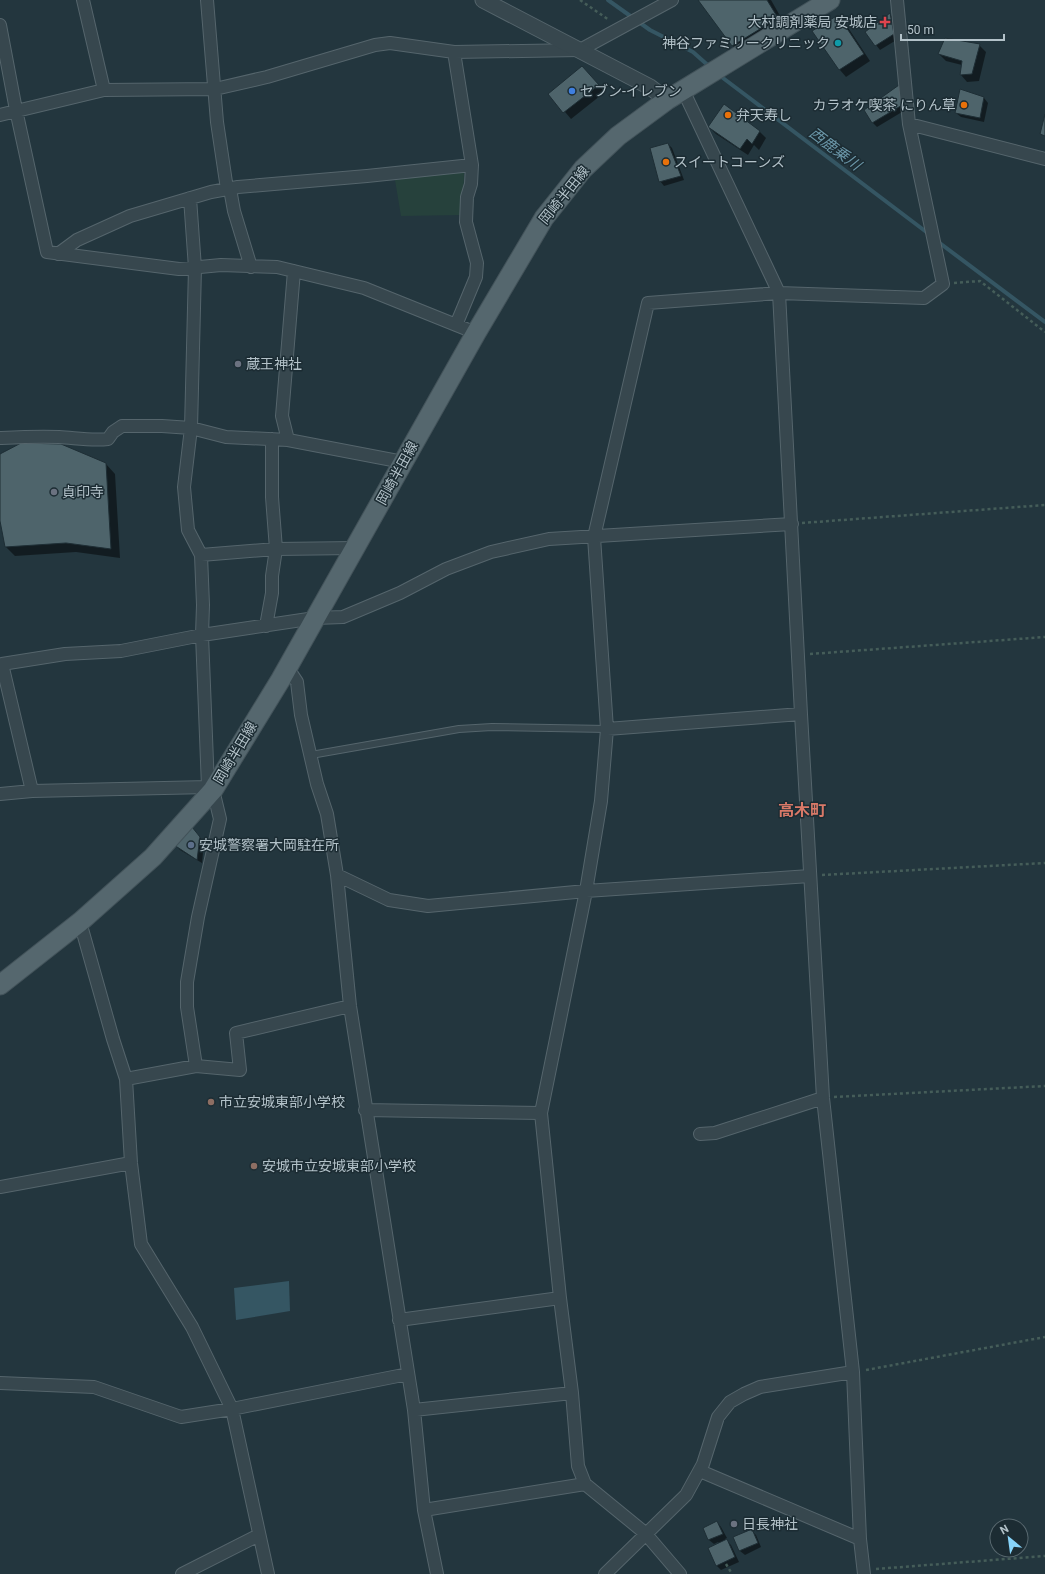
<svg xmlns="http://www.w3.org/2000/svg" width="1045" height="1574" viewBox="0 0 1045 1574" font-family="Roboto,'Noto Sans JP',sans-serif">
<style>
.green{fill:#26413c}
.water{fill:#355663}
.shadow{fill:#0007}
.lines{fill:none;stroke-linecap:round;stroke-linejoin:round}
.stream{stroke:#355663;stroke-width:4}
.building{fill:#4e646b;stroke:#1e2e35}
.service-casing{stroke:#55656c;stroke-width:8}
.minor-casing{stroke:#55656c;stroke-width:14}
.tertiary-casing{stroke:#55656c;stroke-width:17}
.primary-casing{stroke:#43535a;stroke-width:21}
.path{stroke:#455d59;stroke-width:2.5;stroke-dasharray:3 3;stroke-linecap:butt}
.service{stroke:#37474e;stroke-width:6}
.minor{stroke:#37474e;stroke-width:12}
.tertiary{stroke:#37474e;stroke-width:15}
.primary{stroke:#55676e;stroke-width:19}
.health-dot{fill:#e0444e;stroke:#1c2c33;stroke-width:1.5}
.culture-dot{fill:#0f9aa8;stroke:#1c2c33;stroke-width:1.5}
.shop-dot{fill:#3f7fe0;stroke:#1c2c33;stroke-width:1.5}
.food-dot{fill:#e8710a;stroke:#1c2c33;stroke-width:1.5}
.worship-dot{fill:#6b7280;stroke:#1c2c33;stroke-width:1.5}
.service-dot{fill:#5c6f8a;stroke:#1c2c33;stroke-width:1.5}
.education-dot{fill:#8d6e63;stroke:#1c2c33;stroke-width:1.5}
.labels{text-anchor:middle;dominant-baseline:central;stroke-width:3;stroke-linejoin:round;paint-order:stroke}
.poi-label{font-size:14px;fill:#b3c2c9;stroke:#1c2c33;text-anchor:start}
.street-label{font-size:14px;fill:#b3c2c9;stroke:#1c2c33}
.water-label{font-size:15px;font-style:italic;fill:#6b97a9;stroke:#1c2c33}
.quarter-label{font-size:16px;font-weight:bold;fill:#d97968;stroke:#1c2c33}
</style>
<rect width="100%" height="100%" fill="#23363e"/>
<path class="green" d="M464 171 463 215 401 216 395 180Z"/>
<path class="water" d="M289 1281 290 1311 236 1320 234 1288Z"/>
<path class="shadow" d="M699 0H771L787 28 742 55 732 45Z
M890 14 894 19 898 39 880 50 866 32Z
M838 16 845 23 870 61 846 77 840 70 814 31Z
M979 45 986 52 979 81 967 82 961 75 962 65 946 61 939 54Z
M589 75 605 92 571 119 550 94Z
M899 86 907 109 877 127 873 123Z
M984 98 988 103 984 122 961 117 956 113Z
M709 127 759 131 766 138 759 150 754 145 748 155 716 134Z
M668 144 672 148 684 180 664 186 660 181Z
M0 455 106 464 115 474 120 558 76 552 15 556 6 547 0 515Z
M192 829 204 842 202 863 180 850 176 845Z
M717 1522 721 1527 727 1538 725 1539 731 1545 739 1562 721 1570 716 1565 719 1544 718 1542 714 1544 709 1540 704 1528Z
M751 1530 756 1535 761 1547 745 1555 740 1551 734 1538Z"/>
<g class="lines">
<path class="stream" d="M608 0 650 30 693 52 711 68
M719 75 929 234
M937 241 1045 322"/>
</g>
<path class="building" d="M698 0H767L778 18 732 46Z
M890 13 894 34 875 46 865 32Z
M838 15 864 54 839 70 812 31Z
M945 38 980 44 972 74 960 75 962 61 938 54Z
M582 66 599 85 563 113 548 94Z
M899 85 904 104 872 123 864 110Z
M960 89 984 97 980 118 955 113Z
M724 104 760 131 752 144 747 139 740 149 708 127Z
M1045 114V136L1040 134Z
M668 143 681 176 659 182 650 148Z
M21 443 61 444 106 463 111 549 66 543 5 547 0 521V454Z
M192 827 200 837 197 860 174 845Z
M717 1521 723 1534 708 1540 703 1528Z
M752 1529 758 1543 739 1551 733 1537Z
M727 1539 735 1557 716 1566 708 1548Z"/>
<g class="lines">
<defs>
<path id="service" d="M311 755 459 729 492 727 607 729"/>
<path id="minor" d="M83 0 104 90
M207 0 217 122 227 189
M0 25 16 110 47 252 179 269 221 265 277 267 364 288 476 333
M454 52 472 165 471 184 467 197 466 222 477 263 476 277 456 325
M683 90 779 293 801 714 823 1098 853 1372 860 1539 864 1574
M0 115 104 90 215 89 267 77 375 45 390 43 454 52 580 50 672 0
M909 124 1045 159
M230 189 234 211 251 267
M190 198 195 268 191 428 184 487 188 530 201 555 203 605 202 635 208 787
M58 254 77 240 130 216 211 192 238 187 367 176 472 165
M0 438C20 437 39 436 59 437 76 438 92 441 108 439L113 432 122 426H162L191 428 226 437 288 440 403 462
M288 440 282 416 294 271
M201 555 276 549 355 548
M266 626 272 593V576L276 549 272 497V439
M287 667 297 682 301 715 317 784 327 814 337 875 350 1006 414 1410 424 1510 437 1574
M607 729 801 714
M32 791 2 664 65 654 121 651 202 635 315 618 343 617 400 593 446 569 491 552 549 539 792 524
M0 794 32 791 208 787 213 790 220 819 198 917 187 982V1007L196 1066
M337 875 389 900 428 906 586 891 810 876
M80 922 113 1039 126 1079 131 1163 141 1244 192 1327 232 1409 268 1574
M126 1079 196 1066 240 1070 236 1033 350 1006
M365 1110 541 1113
M700 1134 715 1133 823 1098
M0 1187 131 1163
M399 1320 560 1298
M0 1383 94 1387 181 1417 232 1409 408 1374
M414 1410 572 1393
M700 1471 860 1539
M424 1510 585 1484
M182 1574 259 1535
M605 1574 686 1495 703 1464 718 1417 730 1402 744 1394 760 1387 853 1372
M680 1574 645 1533 585 1484 578 1466 572 1393 560 1298 541 1113 586 891 601 801 607 729 594 537 648 303 779 293 924 298 943 284 909 124 897 0"/>
<path id="tertiary" d="M483 0 650 87 667 100"/>
<path id="primary" d="M0 985 80 922 153 857 213 790 281 679 476 333 544 218 583 169 618 136 667 100 830 0"/>
</defs>
<use href="#service" class="service-casing"/>
<use href="#minor" class="minor-casing"/>
<use href="#tertiary" class="tertiary-casing"/>
<use href="#primary" class="primary-casing"/>
<path class="path" d="M580 0 609 20
M954 283 980 281 1045 332
M802 523 1045 505
M810 654 1045 637
M822 875 1045 863
M834 1097 1045 1086
M866 1370 1045 1337
M726 1564 732 1574
M876 1569 1045 1556"/>
<use href="#service" class="service"/>
<use href="#minor" class="minor"/>
<use href="#tertiary" class="tertiary"/>
<use href="#primary" class="primary"/>
</g>
<path class="health-dot" d="M883 16h4v4h4v4h-4v4h-4v-4h-4v-4h4z"/>
<circle class="culture-dot" cx="838" cy="43" r="4"/>
<circle class="shop-dot" cx="572" cy="91" r="4"/>
<g class="food-dot">
<circle cx="964" cy="105" r="4"/>
<circle cx="728" cy="115" r="4"/>
<circle cx="666" cy="162" r="4"/>
</g>
<g class="worship-dot">
<circle cx="238" cy="364" r="4"/>
<circle cx="54" cy="492" r="4"/>
<circle cx="734" cy="1524" r="4"/>
</g>
<circle class="service-dot" cx="191" cy="845" r="4"/>
<g class="education-dot">
<circle cx="211" cy="1102" r="4"/>
<circle cx="254" cy="1166" r="4"/>
</g>
<g class="labels">
<g class="poi-label">
<text x="877" y="22" text-anchor="end">大村調剤薬局 安城店</text>
<text x="830" y="43" text-anchor="end">神谷ファミリークリニック</text>
<text x="580" y="91">セブン-イレブン</text>
<text x="956" y="105" text-anchor="end">カラオケ喫茶 にりん草</text>
<text x="736" y="115">弁天寿し</text>
<text x="674" y="162">スイートコーンズ</text>
<text x="246" y="364">蔵王神社</text>
<text x="62" y="492">貞印寺</text>
<text x="199" y="845">安城警察署大岡駐在所</text>
<text x="219" y="1102">市立安城東部小学校</text>
<text x="262" y="1166">安城市立安城東部小学校</text>
<text x="742" y="1524">日長神社</text>
</g>
<g class="street-label">
<text transform="translate(564 195) rotate(-51)">岡崎半田線</text>
<text transform="translate(397 473) rotate(-61)">岡崎半田線</text>
<text transform="translate(235 753) rotate(-59)">岡崎半田線</text>
</g>
<g class="water-label">
<text transform="translate(835 149) rotate(37)">西鹿乗川</text>
</g>
<g class="quarter-label">
<text x="802" y="810">高木町</text>
</g>
</g>
<g transform="translate(1009 1538) rotate(331)"><circle r="19" fill="#1c2c33" stroke="#58686f"/>
<path d="M0-3L7 15L0 10L-7 15Z" fill="#87d4fa"/>
<text y="-6" font-size="11" font-weight="bold" text-anchor="middle" fill="#b3c2c9">N</text>
</g>
<path d="M901 34v6h103v-6" fill="none" stroke="#b3c2c9" stroke-width="2"/>
<text x="907" y="34" font-size="12" fill="#b3c2c9" stroke="#1c2c33" stroke-width="3" paint-order="stroke">50 m</text>
</svg>
